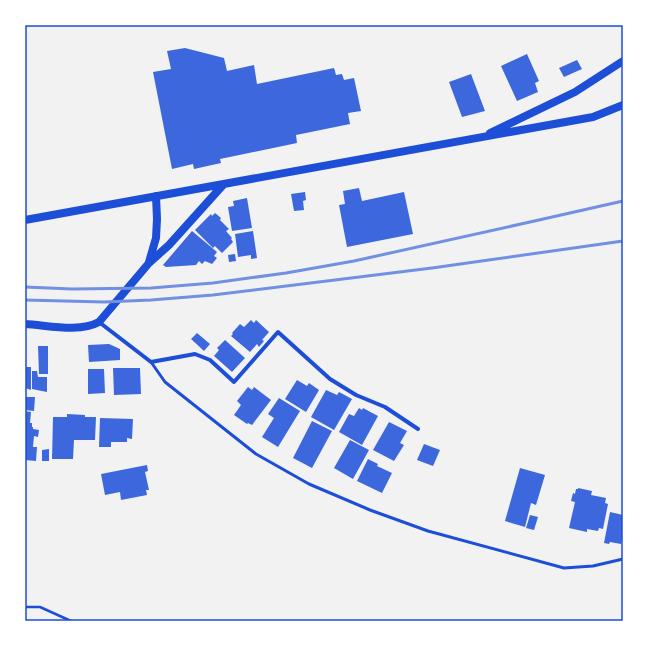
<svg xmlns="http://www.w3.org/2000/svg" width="648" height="646" viewBox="0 0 648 646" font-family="'Sofia Sans Condensed',sans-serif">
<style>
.building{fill:#3d67dc}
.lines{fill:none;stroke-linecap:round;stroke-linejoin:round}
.path{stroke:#1d4ed8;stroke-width:2.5}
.service{stroke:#1d4ed8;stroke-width:3}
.minor{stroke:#1d4ed8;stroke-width:4}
.secondary{stroke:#1d4ed8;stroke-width:8}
.rail{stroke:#7290e2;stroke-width:3}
.neatline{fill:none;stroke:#1d4ed8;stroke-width:1.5}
</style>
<rect width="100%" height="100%" fill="#f2f2f2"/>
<path class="building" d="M185 48 224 58 227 71 254 65 257 84 334 68 336 75 342 74 344 80 354 78 361 111 348 113 350 124 296 135 297 143 220 159 221 163 194 169 193 164 172 169 153 72 171 69 167 51Z
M527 54 539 81 535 83 538 92 517 101 501 66Z
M577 60 582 69 564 77 559 68Z
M471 74 485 111 462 117 449 82Z
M359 188 362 201 404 192 413 234 347 247 339 205 345 204 343 191Z
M305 192 306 200 303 201 304 210 294 211 291 194Z
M247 198 252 228 232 231 228 207 234 206 233 201Z
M215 213 221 218 220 220 229 229 226 231 232 238 231 239 233 242 222 253 215 246 213 248 195 230 211 214 212 216Z
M192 231 217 252 214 256 217 258 212 264 205 261 202 264 199 261 196 265 166 267 163 265Z
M253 231 257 258 251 259V255L238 257 235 234Z
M235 254 236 261 229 262 228 255Z
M251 320 254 323 256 320 269 332 262 340 264 341 259 347 257 344 250 352 231 336 233 334 232 333 240 324 244 327Z
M197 333 210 344 204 351 191 339Z
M225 340 245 358 232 372 214 356 219 350 217 348Z
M109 344 120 349V360L89 362 88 345Z
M38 346H48V374H39Z
M25 367H31V390L25 388Z
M113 368H140L141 394 114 395Z
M88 369H104L105 393 88 394Z
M32 371H37L38 377H47V392L32 389Z
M297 380 307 386 309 383 319 390 306 412 285 399Z
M248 387 252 390 254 387 271 400 252 425 248 423 247 424 234 415 241 405 237 401Z
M326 390 337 395 339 392 352 399 334 430 311 417Z
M25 397H35L34 411 25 410Z
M279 398 300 411 278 447 262 437 274 418 268 414Z
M359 408 362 410 363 408 378 416 362 445 339 432 349 414 354 416Z
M25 411 31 412 30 423H32V427H33V429L39 430 38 437 34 436 33 447H37L36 461 25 460Z
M67 414 85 415V417H96L95 440H74L73 459H52L53 417H67Z
M100 418 133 419 132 439 127 438V442H111V447H99Z
M312 421 332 431 312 468 293 458Z
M389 422 407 431 400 443 404 445 394 461 373 450Z
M350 440 369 450 353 479 334 468Z
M424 444 440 450 433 466 417 460Z
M49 449V461H42V450Z
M368 459 378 464 377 466 392 473 382 493 357 481Z
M147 465 148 471 145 472 149 490H146L147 495 121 500 120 492 105 495 101 474Z
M520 468 545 475 536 505 531 503 525 527 505 521Z
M578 488 592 491 591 495 606 498 605 503 608 504 603 529 599 528 598 531 587 529V532L569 528 575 502 571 501 573 493 575 494 576 489H578Z
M610 512 623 515V534L621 544 610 542 609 544 604 543Z
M530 515 538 517 534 530 526 528Z"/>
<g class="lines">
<path class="path" d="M25 607H40L71 621"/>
<path class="service" d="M151 362 165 382 256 454 309 484 370 510 428 531 564 568 593 566 623 559"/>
<path class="minor" d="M99 322 151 362 195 354 210 360 234 382 278 332 330 379 356 395 385 407 418 429"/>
<path class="secondary" d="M490 133 575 92 623 61
M25 220 593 117 623 105
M149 262 156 238 157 219 156 196
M25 324C47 325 79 333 99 322L149 263 169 245 223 185"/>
<path class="rail" d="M25 287 72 289 151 288 213 283 286 273 354 261 530 222 623 201
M25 300 104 302 151 300 213 295 432 268 623 241"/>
</g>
<rect width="648" height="646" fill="none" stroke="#ffffff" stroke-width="52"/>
<rect x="26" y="26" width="596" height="594" class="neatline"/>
</svg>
